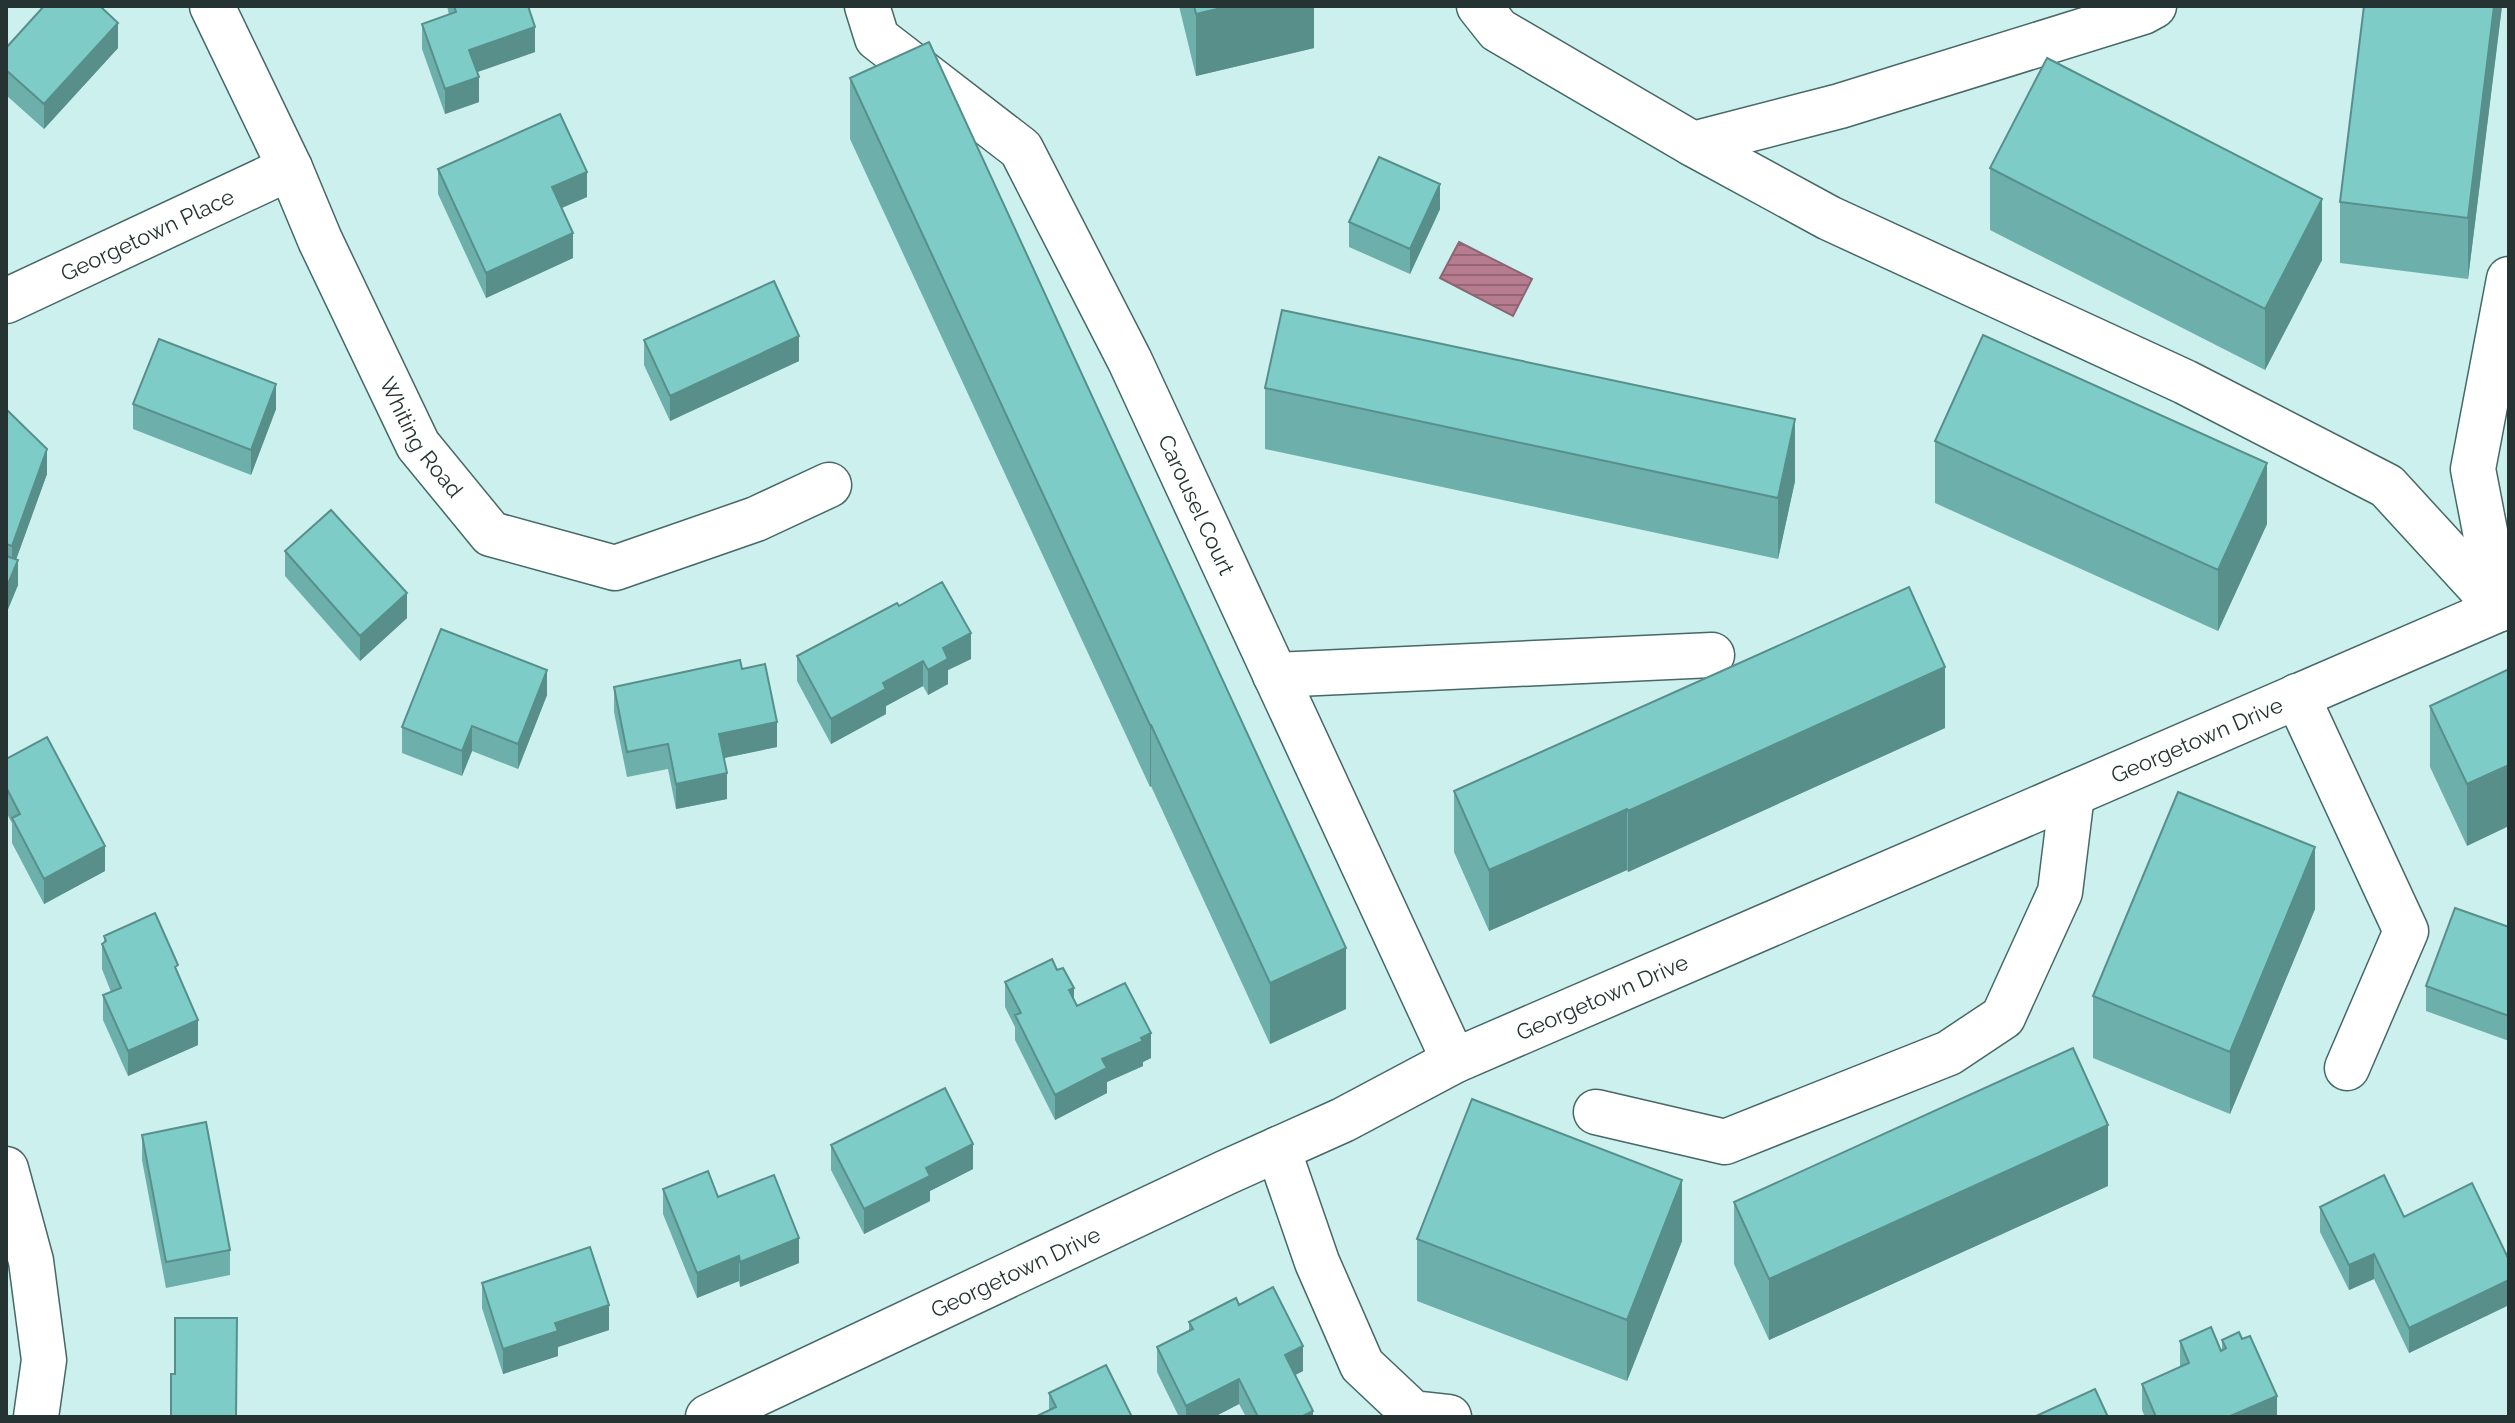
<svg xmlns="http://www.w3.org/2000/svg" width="2515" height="1423" viewBox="0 0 2515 1423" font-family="Raleway,sans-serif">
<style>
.water{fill:url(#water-rules);stroke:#8b6674;stroke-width:2}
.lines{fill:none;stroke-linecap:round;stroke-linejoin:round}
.minor-casing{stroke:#466866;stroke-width:47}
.minor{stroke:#fff;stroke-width:44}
.wall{fill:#6cafab}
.shaded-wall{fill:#588f8b}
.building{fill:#7dccc7;stroke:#588f8b;stroke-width:2}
.labels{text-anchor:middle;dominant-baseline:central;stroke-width:7;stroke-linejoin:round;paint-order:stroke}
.street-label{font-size:22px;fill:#253432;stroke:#cbf0ed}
</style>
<defs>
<pattern id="water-rules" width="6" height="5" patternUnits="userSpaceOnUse" patternTransform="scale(2)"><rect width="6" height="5" fill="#b77c90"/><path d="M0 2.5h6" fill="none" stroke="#956676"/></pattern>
</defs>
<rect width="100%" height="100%" fill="#cbf0ed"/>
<path class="water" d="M1459 242 1532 279 1513 316 1440 278Z"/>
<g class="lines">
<defs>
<g id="minor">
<path id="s1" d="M212 6 290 168 320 240 418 445 491 534 615 568 756 519 829 485"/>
<path id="s2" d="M867 6 877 38 1021 149 1130 361 1454 1061"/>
<path d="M1479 6 1498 30 1693 144 1840 106 2143 12 2154 6"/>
<path d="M1693 144 1829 218 2185 382 2387 486 2500 609"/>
<path id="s3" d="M6 301 290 168"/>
<path d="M2500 609 2473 469 2509 279"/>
<path d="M1275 675 1712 655"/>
<path d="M2297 696 2406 931 2347 1068"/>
<path d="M1596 1112 1725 1142 1949 1053 2003 1017 2060 892 2072 794"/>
<path d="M1278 1149 1317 1262 1362 1365 1413 1413 1449 1417"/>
<path d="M6 1169 31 1261 44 1360 36 1417"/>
<path id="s4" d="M708 1417 1227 1172 1343 1120 1454 1061 2509 605"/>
</g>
</defs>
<use href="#minor" class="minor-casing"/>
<use href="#minor" class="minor"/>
</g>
<path class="wall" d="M447 6H528L535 52 477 72 479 102 445 114 422 49V24L449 15Z
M1179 6H1314V48L1196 76Z
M2364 6H2502L2468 279 2340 263V202Z
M6 48H118L44 129 6 95Z
M850 78 1346 1009 1270 1044 1151 786 1150 787 850 139Z
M1990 168 2322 260 2265 370 1990 230Z
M438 169 587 197 562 208 573 258 486 298 438 194Z
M1440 209 1410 274 1349 247V222Z
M644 340 799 361 670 421 644 365Z
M1265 388 1795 481 1778 559 1265 449Z
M133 404 276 409 251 475 133 429Z
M6 413 47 474 16 559 18 585 6 614Z
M1935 441 2267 524 2218 631 1935 503Z
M285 551 407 618 360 661 285 576Z
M899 606 971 659 948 670V684L928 695 923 686 886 706V714L831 744 797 681V656Z
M2509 669 2467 846 2430 767V706Z
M614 687 777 747 724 758 727 799 676 809 668 769 627 777 614 712Z
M547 695 518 769 472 751 462 776 402 753V727Z
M1945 728 1628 872 1627 870 1489 931 1454 852V791Z
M6 759 105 871 44 904 12 843V823L6 812Z
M2315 909 2230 1114 2093 1058V996Z
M2509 927V1041L2426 1011V986Z
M104 936 178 974 198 1045 128 1076 103 1020V995L111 992 102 969V944L104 943Z
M1057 970 1077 1006 1151 1058 1143 1062V1066L1107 1082V1093L1055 1120 1015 1040V1027L1005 1007V982Z
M142 1135 230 1250V1275L166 1288 142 1160Z
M831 1145 973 1169 930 1191V1201L864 1234 831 1170Z
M2108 1186 1769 1340 1734 1264V1202Z
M663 1189 718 1197 799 1263 740 1287 739 1281 697 1298 663 1214Z
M2320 1207 2404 1217 2509 1260V1305L2409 1353 2374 1279 2349 1290 2320 1232Z
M1417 1239 1682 1241 1627 1381 1417 1301Z
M482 1283 609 1330 558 1347V1356L503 1374 482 1308Z
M1239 1305 1303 1371 1295 1375 1313 1417H1246L1239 1404 1214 1417H1179L1157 1372V1347L1189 1331V1322Z
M2222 1340 2277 1417H2145L2142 1410V1384L2180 1367V1341L2221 1351 2222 1350Z
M1049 1393 1132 1417 1049 1410Z"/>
<path class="shaded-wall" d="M1230 6H1314V48L1196 76V14Z
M2494 6H2502L2468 279V218Z
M118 23V48L44 129V104Z
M535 27V52L469 75V50Z
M479 77V102L445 114V89Z
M587 172V197L552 212V187Z
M1440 184V209L1410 274V249Z
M2322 199V260L2265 370V309Z
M573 233V258L486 298V273Z
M799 336V361L670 421V396Z
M276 384V409L251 475V450Z
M1795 419V481L1778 559V498Z
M47 449V474L12 571V546Z
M2267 463V524L2218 631V570Z
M18 560V585L6 614V589Z
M407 593V618L360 661V636Z
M971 633V659L948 670V684L928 695V670L943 648Z
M923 661V686L886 706V714L831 744V719L883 683Z
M1945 667V728L1628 872V811Z
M547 670V695L518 769V744Z
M777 722V747L719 759V734Z
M1150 725H1151V786L1150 787Z
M472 726V751L462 776V751Z
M2509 765V826L2467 846V784Z
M727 773V799L676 809V784Z
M1627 809V870L1489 931V870Z
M105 846V871L44 904V879Z
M2315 847V909L2230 1114V1052Z
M1346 948V1009L1270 1044V983Z
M1074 988V1013L1069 990Z
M198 1020V1045L128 1076V1051Z
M1151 1033V1058L1143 1062V1066L1107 1082V1093L1055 1120V1095L1102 1059Z
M2108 1125V1186L1769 1340V1279Z
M973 1144V1169L930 1191V1201L864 1234V1209L926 1168Z
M1682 1180V1241L1627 1381V1320Z
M799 1238V1263L740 1287V1262Z
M2374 1254V1279L2349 1290V1265Z
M739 1256V1281L697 1298V1273Z
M2509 1280V1305L2409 1353V1328Z
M609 1305V1330L558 1347V1356L503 1374V1349L555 1323Z
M1303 1346V1371L1285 1380V1355Z
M1239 1379V1404L1214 1417H1186V1406Z
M2277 1396V1417H2228Z
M1313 1411V1417H1301Z"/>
<path class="building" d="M44 6H100L118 23 44 104 6 70V48Z
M454 6H528L535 27 469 50 479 77 445 89 422 24 456 12Z
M1194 6H1230L1196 14Z
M2364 6H2494L2468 218 2340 202Z
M929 42 1346 948 1270 983 1151 725H1150L850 78Z
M2047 58 2322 199 2265 309 1990 168Z
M560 114 587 172 552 187 573 233 486 273 438 169Z
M1379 157 1440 184 1410 249 1349 222Z
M774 281 799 336 670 396 644 340Z
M1282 310 1795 419 1778 498 1265 388Z
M1983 335 2267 463 2218 570 1935 441Z
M159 339 276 384 251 450 133 404Z
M8 411 47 449 12 546 6 544V413Z
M331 510 407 593 360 636 285 551Z
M6 556 18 560 6 589Z
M942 582 971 633 943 648 948 659 928 670 923 661 883 683 886 689 831 719 797 656 897 603 899 606Z
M1909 587 1945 667 1628 811 1627 809 1489 870 1454 791Z
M441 629 547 670 518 744 472 726 462 751 402 727Z
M740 660 742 669 765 664 777 722 719 734 727 773 676 784 668 744 627 752 614 687Z
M2509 669V765L2467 784 2430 706Z
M47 737 105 846 44 879 12 818 20 814 6 787V759Z
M2178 792 2315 847 2230 1052 2093 996Z
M2455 908 2509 927V1016L2426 986Z
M155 913 178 965 175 967 198 1020 128 1051 103 995 121 988 102 944 106 941 104 936Z
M1052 959 1057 970 1063 968 1074 988 1069 990 1077 1006 1125 983 1151 1033 1141 1038 1143 1041 1102 1059 1107 1068 1055 1095 1015 1015 1021 1013 1005 982Z
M2073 1048 2108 1125 1769 1279 1734 1202Z
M945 1088 973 1144 926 1168 930 1176 864 1209 831 1145Z
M1472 1099 1682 1180 1627 1320 1417 1239Z
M206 1122 230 1250 166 1262 142 1135Z
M708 1171 718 1197 774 1175 799 1238 740 1262 739 1256 697 1273 663 1189Z
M2384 1175 2404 1217 2472 1183 2509 1260V1280L2409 1328 2374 1254 2349 1265 2320 1207Z
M590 1247 609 1305 555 1323 558 1331 503 1349 482 1283Z
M1273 1287 1303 1346 1285 1355 1313 1411 1301 1417H1258L1239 1379 1186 1406 1157 1347 1193 1329 1189 1322 1236 1298 1239 1305Z
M175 1318H237L236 1417H171V1374H175Z
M2211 1327 2221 1351 2226 1348 2222 1340 2239 1332 2242 1339 2250 1336 2277 1396 2228 1417H2156L2142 1384 2189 1363 2180 1341Z
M1106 1365 1132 1417H1035L1056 1407 1049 1393Z
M2095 1389 2108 1417H2034Z"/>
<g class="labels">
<g class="street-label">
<text stroke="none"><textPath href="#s3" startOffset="156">Georgetown Place</textPath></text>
<text stroke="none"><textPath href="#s1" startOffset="480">Whiting Road</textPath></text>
<text stroke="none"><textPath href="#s2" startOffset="612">Carousel Court</textPath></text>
<text stroke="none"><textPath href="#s4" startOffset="1636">Georgetown Drive</textPath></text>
<text stroke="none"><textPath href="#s4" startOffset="988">Georgetown Drive</textPath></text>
<text stroke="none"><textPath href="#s4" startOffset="340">Georgetown Drive</textPath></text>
</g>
</g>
<rect width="2515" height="1423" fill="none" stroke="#253432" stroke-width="16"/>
</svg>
